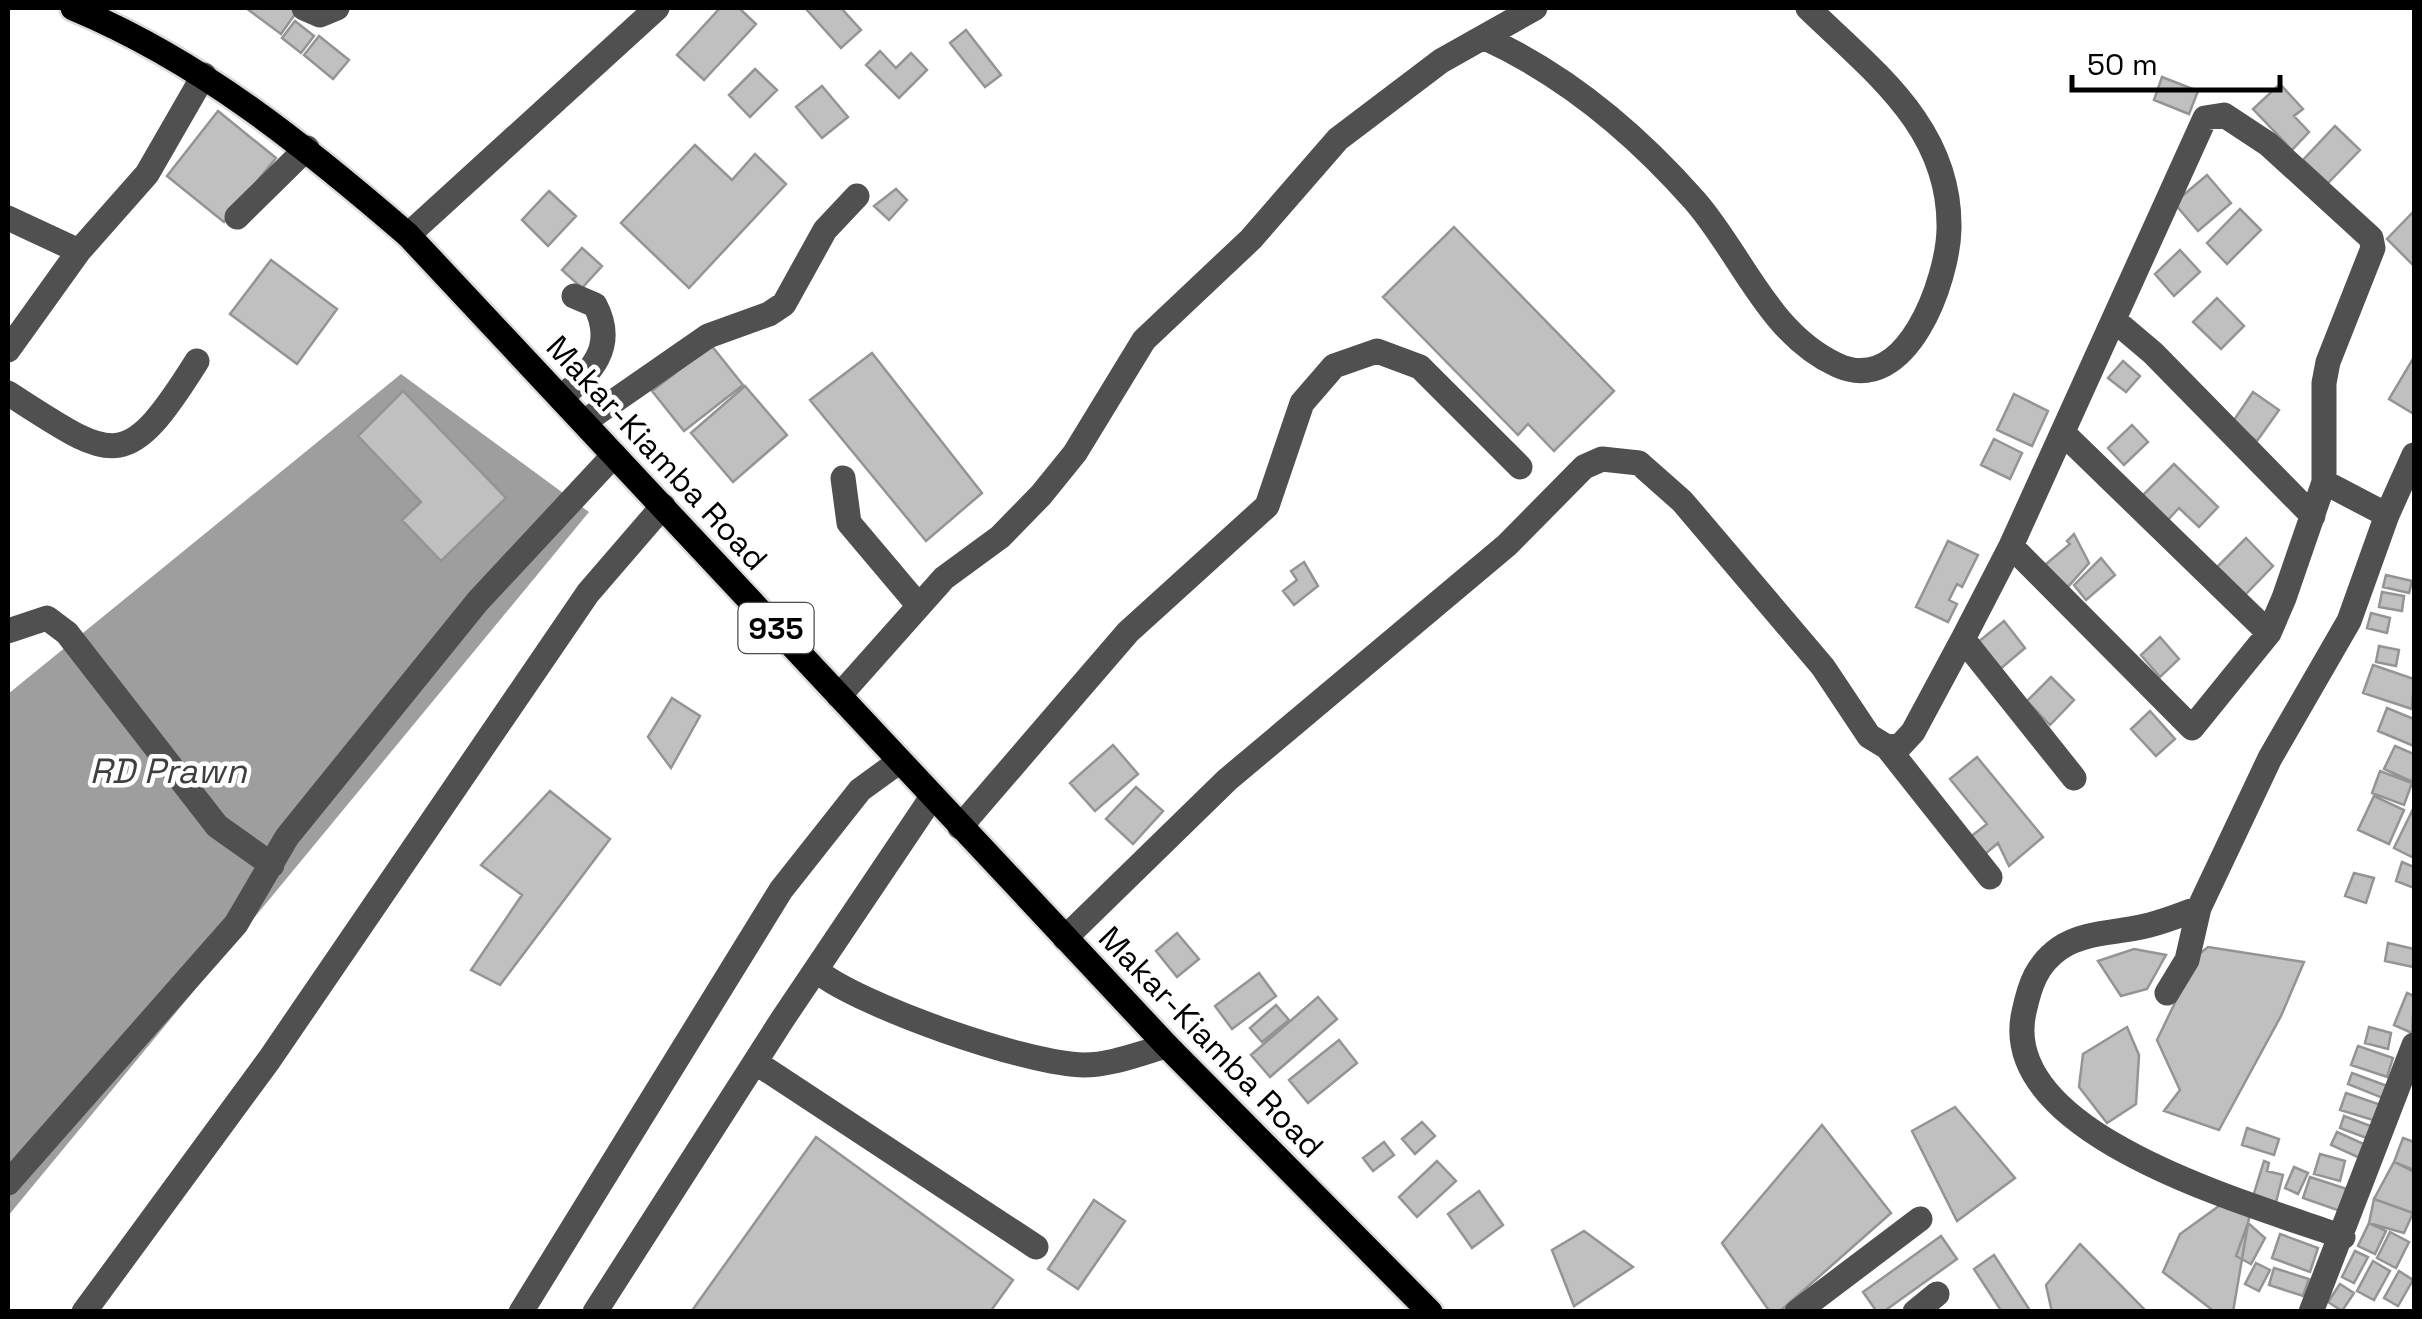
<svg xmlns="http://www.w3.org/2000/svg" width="2422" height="1319" viewBox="0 0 2422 1319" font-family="'Space Grotesk',sans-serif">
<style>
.water{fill:#9e9e9e}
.building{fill:#c0c0c0;stroke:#949494;stroke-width:2.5}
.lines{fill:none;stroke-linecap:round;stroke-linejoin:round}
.major-casing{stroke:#dbdbdb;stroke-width:30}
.minor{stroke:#505050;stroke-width:25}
.major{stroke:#000;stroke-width:25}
.labels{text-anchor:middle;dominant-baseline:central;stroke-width:9;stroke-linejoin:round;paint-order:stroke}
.shield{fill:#fff;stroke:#4c4c4c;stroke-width:2.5}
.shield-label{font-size:30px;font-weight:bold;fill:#000}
.street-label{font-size:32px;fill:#000;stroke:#fff}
.water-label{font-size:35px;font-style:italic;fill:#3f3f3f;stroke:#fff}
</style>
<rect width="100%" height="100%" fill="#fff"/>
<path class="water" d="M401 374 589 512 8 1216V694Z"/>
<path class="building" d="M246 8H295L298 10 281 34Z
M720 8H739L756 24 704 80 677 55Z
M810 8H841L861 30 841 48 807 10Z
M295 21 314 36 301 53 282 38Z
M966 30 1001 75 985 87 950 43Z
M319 36 349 60 333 79 304 55Z
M880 51 896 68 911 53 927 70 899 98 866 65Z
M755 69 777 90 750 117 729 95Z
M2162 77 2198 91 2189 114 2154 100Z
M2280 84 2303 109 2294 116 2309 132 2292 150 2253 109Z
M822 86 848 117 822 138 796 107Z
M218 111 276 158 224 222 167 176Z
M2335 126 2360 150 2328 183 2303 160Z
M695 145 732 180 755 154 786 184 689 288 621 223Z
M2207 175 2231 203 2198 231 2174 203Z
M896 189 907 200 889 220 874 206Z
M549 191 576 216 548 246 522 220Z
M2240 209 2261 230 2227 264 2207 243Z
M2414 211V264L2413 265 2387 239Z
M1454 227 1614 391 1554 451 1528 424 1518 435 1383 297Z
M582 248 602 266 582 288 562 270Z
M2180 250 2200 272 2174 296 2155 274Z
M271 260 337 309 297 364 230 314Z
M2217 298 2244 326 2221 349 2193 322Z
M711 345 743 385 684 431 652 391Z
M872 353 982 493 926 541 810 400Z
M2414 357V414L2389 399Z
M2123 361 2140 376 2126 392 2108 378Z
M745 386 787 435 733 482 691 433Z
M403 391 506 498 441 561 402 520 421 502 358 436Z
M2253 392 2279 410 2257 441 2232 423Z
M2014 394 2048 411 2032 446 1997 430Z
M2132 425 2148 442 2124 465 2108 448Z
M1994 439 2022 453 2010 479 1981 465Z
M2174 464 2218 507 2199 527 2179 508 2165 523 2140 498Z
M2074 534 2089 563 2066 589 2045 565 2070 544 2067 541Z
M2246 538 2273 566 2245 595 2217 567Z
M1948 541 1978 555 1962 587 1957 584 1949 600 1957 604 1948 622 1916 607Z
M2101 558 2115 575 2086 600 2074 585Z
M1304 562 1318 586 1294 605 1283 591 1297 580 1291 571Z
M2386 575 2412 581 2409 593 2383 587Z
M2382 592 2404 596 2402 611 2379 607Z
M2371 613 2390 618 2387 633 2367 628Z
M2004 621 2025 648 1999 670 1977 643Z
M2160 637 2179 659 2160 677 2141 655Z
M2379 646 2399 650 2396 666 2376 662Z
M2373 665 2414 679 2412 709 2363 693Z
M2051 677 2074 700 2050 725 2027 701Z
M672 698 700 716 671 768 648 737Z
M2387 708 2414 719V746L2378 731Z
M2150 711 2175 739 2156 756 2131 729Z
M1113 745 1138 774 1095 811 1070 783Z
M2395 746 2414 754 2413 782 2384 769Z
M1977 757 2043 837 2009 866 1998 843 1984 855 1969 838 1987 824 1950 779Z
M2380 771 2412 783 2404 805 2372 793Z
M1136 787 1163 811 1133 844 1106 819Z
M550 791 610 839 500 985 471 970 522 895 481 865Z
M2374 796 2404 810 2389 844 2358 830Z
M2413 809 2414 852 2412 857 2394 848Z
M2402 862 2414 867V888L2396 881Z
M2354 873 2374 878 2366 903 2345 896Z
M1177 933 1199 959 1177 977 1156 951Z
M2388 943 2414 949 2413 967 2385 961Z
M2208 947 2304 962 2281 1016 2219 1130 2164 1111 2180 1090 2157 1040 2198 955Z
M2134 949 2166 955 2147 989 2121 996 2098 961Z
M1259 973 1276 996 1232 1029 1215 1006Z
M2407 993 2414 996 2412 1033 2394 1025Z
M1318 997 1337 1019 1270 1077 1251 1055Z
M1276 1005 1289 1020 1262 1042 1250 1028Z
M2127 1027 2139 1055 2136 1104 2107 1123 2079 1087 2083 1054Z
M2369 1027 2391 1033 2388 1049 2365 1043Z
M1339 1040 1357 1063 1308 1103 1289 1080Z
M2358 1046 2393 1058 2387 1077 2351 1065Z
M2352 1073 2390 1087 2385 1099 2348 1084Z
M2346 1093 2381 1105 2376 1121 2340 1110Z
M1955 1107 2015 1178 1957 1221 1912 1131Z
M2344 1116 2376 1128 2372 1140 2340 1128Z
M1422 1122 1435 1136 1415 1154 1402 1139Z
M1822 1125 1891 1213 1779 1312H1770L1722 1243Z
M2247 1128 2279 1139 2274 1155 2242 1145Z
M2337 1132 2366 1145 2360 1158 2331 1145Z
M816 1137 1013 1280 990 1312H691Z
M2403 1138 2414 1142V1170L2394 1162Z
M1384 1142 1394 1155 1373 1171 1363 1158Z
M2320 1154 2345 1161 2340 1181 2314 1174Z
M1437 1161 1456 1181 1417 1217 1399 1197Z
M2264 1161 2269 1163 2267 1171 2283 1175 2275 1206 2252 1200Z
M2394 1162 2414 1172 2413 1213 2374 1199Z
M2294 1167 2308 1173 2298 1194 2285 1188Z
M2310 1177 2347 1189 2340 1211 2303 1198Z
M1479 1191 1503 1225 1472 1248 1448 1214Z
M2374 1199 2413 1213 2404 1233 2369 1223Z
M1094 1200 1125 1221 1078 1289 1048 1269Z
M2226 1201 2250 1212 2233 1312H2215L2163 1272 2180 1234Z
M2248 1223 2265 1238 2251 1264 2236 1256Z
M2369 1223 2386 1231 2375 1254 2358 1246Z
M1584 1231 1633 1267 1574 1306 1552 1250Z
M2390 1232 2409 1242 2396 1268 2377 1258Z
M2280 1234 2318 1248 2310 1272 2272 1258Z
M1941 1236 1957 1259 1883 1312H1877L1863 1292Z
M2080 1244 2147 1312H2052L2046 1285Z
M2355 1251 2368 1257 2354 1283 2342 1277Z
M1994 1255 2031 1312H2002L1974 1269Z
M2373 1261 2390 1271 2374 1300 2357 1291Z
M2256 1263 2270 1270 2259 1291 2245 1284Z
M2274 1268 2309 1279 2303 1296 2269 1285Z
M2399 1271 2413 1280 2398 1306 2384 1298Z
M2340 1284 2354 1293 2342 1311 2328 1302Z"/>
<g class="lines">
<defs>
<path id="major" d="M73 8C200 61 305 146 408 235L1167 1046 1430 1312"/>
</defs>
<use href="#major" class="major-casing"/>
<path class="minor" d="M304 8 320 15 337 8
M1487 39C1567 76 1636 134 1695 201 1742 255 1768 333 1837 365 1907 398 1948 279 1949 229 1951 128 1874 72 1808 8
M237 217 307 148
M8 218 79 251 147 174 204 75
M408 235 657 8
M2114 320 2153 353 2313 516
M8 350 79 251
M8 393C114 461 125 476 197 361
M561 398C591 372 617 347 595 305L574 296
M584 422 708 336 769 314 784 304 825 230 857 196
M2063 433 2269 633
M843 478 849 523 919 606
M2324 482 2387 515 2414 455
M2011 546 2192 728 2269 633 2284 598 2324 482V383L2328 362 2373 248 2371 238 2268 144 2224 115 2205 118 2011 546 1963 639 2074 778
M8 631 47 618 67 633 217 826 272 865
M839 696 944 578 1000 537 1041 495 1075 453 1144 340 1251 239 1338 139 1441 61 1535 8
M1887 747 1990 877
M960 827 1128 632 1267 506 1302 403 1334 366 1377 351 1420 367 1520 467
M1065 938 1227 780 1507 545 1584 467 1602 459 1639 463 1682 501 1823 667 1869 736 1887 747 1900 746 1913 732 1963 639
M817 971C860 1006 1029 1065 1084 1065 1112 1065 1140 1053 1167 1046
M2167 993 2187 960 2199 908
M755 1062 1036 1247
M8 1183 236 924 287 837 478 601 614 455
M2343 1237C2255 1205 1996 1136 2024 1012 2030 984 2037 964 2060 948 2084 932 2114 933 2141 927 2161 923 2180 915 2199 908L2270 758 2349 621 2387 515
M84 1312 269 1060 588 593 663 506
M521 1312 781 890 860 790 900 761
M595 1312 782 1020 932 797
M1797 1312 1920 1219
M1915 1312 1937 1294
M2311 1312 2414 1045"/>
<use href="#major" class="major"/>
</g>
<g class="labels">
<rect class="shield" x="738.5" y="603" width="75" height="50" rx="8"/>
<g class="shield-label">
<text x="776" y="628">935</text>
</g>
<g class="street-label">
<text transform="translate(657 453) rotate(47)">Makar-Kiamba Road</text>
<text transform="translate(1211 1042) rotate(46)">Makar-Kiamba Road</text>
</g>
<g class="water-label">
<text x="168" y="771">RD Prawn</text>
</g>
</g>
<rect width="2422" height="1319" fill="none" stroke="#000000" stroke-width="20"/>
<path d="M2072 75v15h208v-15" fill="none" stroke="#000000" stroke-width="5"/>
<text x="2087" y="75" font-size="30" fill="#000000" stroke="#ffffff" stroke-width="8" paint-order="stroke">50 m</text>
</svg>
